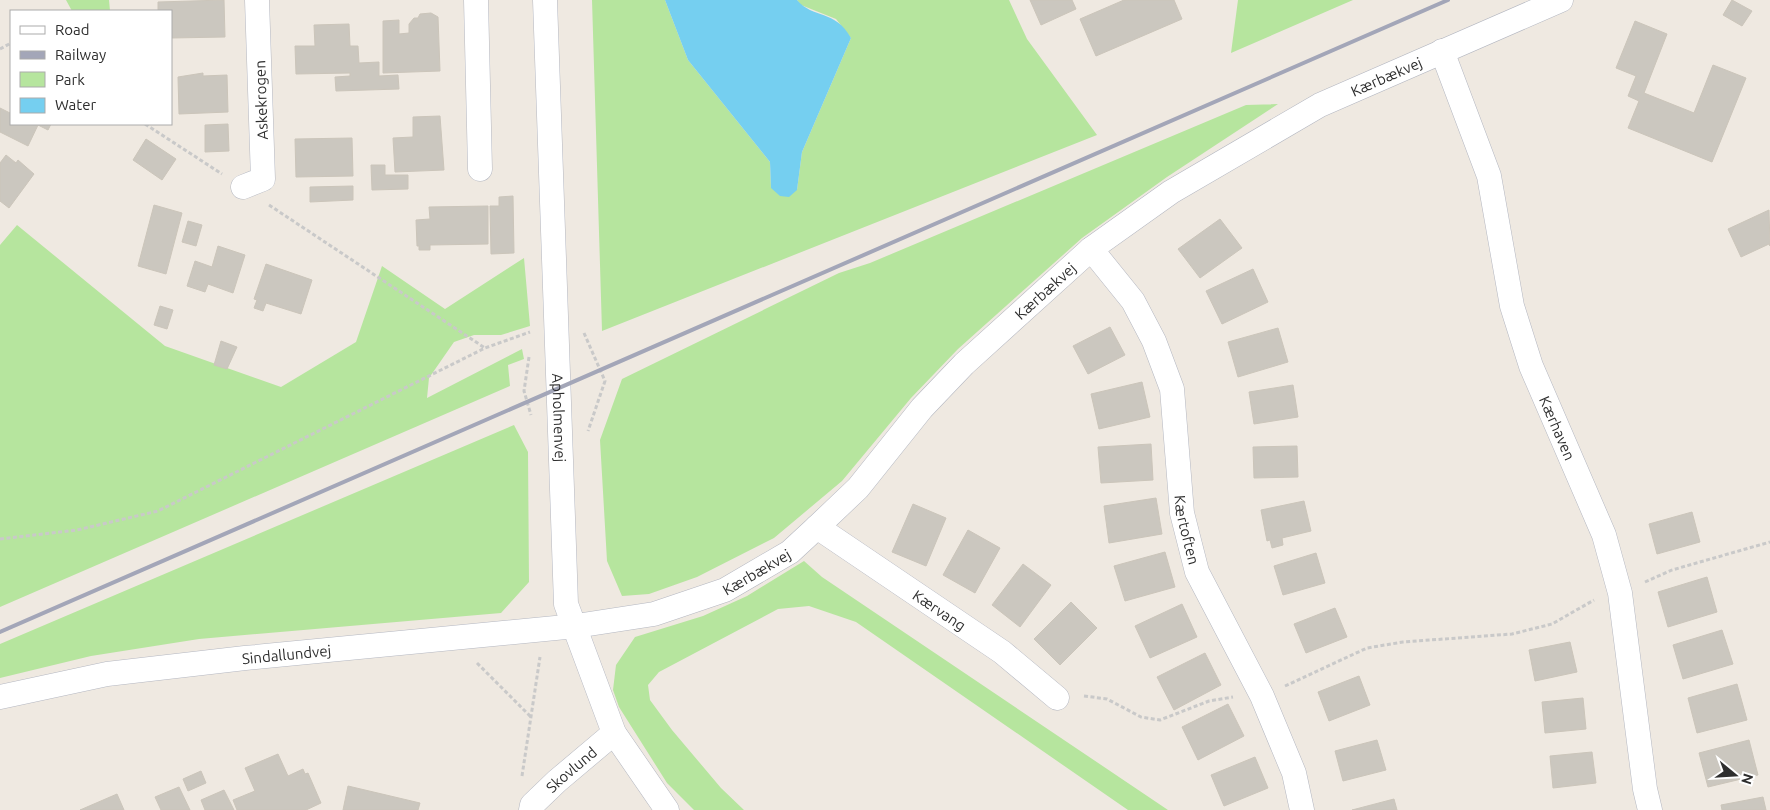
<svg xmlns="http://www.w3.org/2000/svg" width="1770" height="810" viewBox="0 0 1770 810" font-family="Ubuntu,sans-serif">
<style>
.green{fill:#b6e59e}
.water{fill:#75cff0}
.building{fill:#cbc7bf;stroke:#cbc5ba}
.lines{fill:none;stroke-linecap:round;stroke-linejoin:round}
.minor-casing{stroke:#b4b7c1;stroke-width:25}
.path{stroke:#c9c9c9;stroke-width:3;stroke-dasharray:4 2.5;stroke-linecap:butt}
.minor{stroke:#fff;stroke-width:24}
.rail{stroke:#a3a6b8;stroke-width:4}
.labels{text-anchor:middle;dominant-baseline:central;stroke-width:4.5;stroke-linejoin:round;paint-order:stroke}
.street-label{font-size:15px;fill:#2e2e2e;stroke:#fff}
</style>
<rect width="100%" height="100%" fill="#efe9e1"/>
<path class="green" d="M66 0H109L110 11H72Z
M592 0H665L688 60 770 162 771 188 797 190 802 152 851 38 836 19 801 5 797 0H1009L1027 39 1097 135 602 331Z
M1238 0H1353L1231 53Z
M1278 104 1167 177 1082 238 958 349 911 398 842 481 774 538 697 577 649 594 622 596 607 561 600 440 622 379 839 273 870 263 1246 105Z
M17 225 165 346 281 387 356 342 382 266 445 309 524 258 530 326 501 335H474L454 342 429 378 427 398 522 349 524 359 508 365 510 386 0 607V245Z
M514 425 528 452 529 582 501 613 199 639 91 656 0 678V644Z
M804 561 822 577 1168 810H1128L856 622 809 606 778 609 659 672 648 685 650 700 672 730 721 788 744 810H694L667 783 619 707 613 690 616 665 635 637 703 616 747 596Z"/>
<path class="water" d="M665 0H797C813 19 835 9 851 38L802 152 797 190 789 197 780 196 771 188 770 162 688 60Z"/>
<path class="building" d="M224 0 225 37 171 38V11H158V2Z
M1030 0H1072L1076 9 1041 25Z
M1124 0H1174L1182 19 1096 56 1080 19Z
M1732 0 1752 11 1742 26 1723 15Z
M431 13 438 17 440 71 383 73V21L399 20V34L409 33V24L414 18H418L420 14Z
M1635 21 1667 34 1644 93 1694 113 1713 65 1746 78 1712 162 1628 128 1639 101 1628 96 1636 76 1616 68Z
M349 24 350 46H358L359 63 379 62V76L398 75 399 89 336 91 335 77 350 76V73L296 74 295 46H315L314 25Z
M203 73V76L227 75 228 112 179 114 178 77Z
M0 108 10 113 11 111V124H51L48 130 38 125 28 146 0 132Z
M440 116 444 170 395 172 393 138 413 137V117Z
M228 124 229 151 205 152V125Z
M352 138 353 176 296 177 295 139Z
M146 139 176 159 162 180 133 160Z
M6 155 16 163 18 160 34 174 9 208 0 201V163Z
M371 165H385V175H408V189L372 190Z
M353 186V200L310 202V187Z
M513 196 514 253 491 254 490 206H499V197Z
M154 205 182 213 166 274 138 266Z
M488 206V244L430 245V250H419V246H417L416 220 430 219 429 207Z
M1769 210 1770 246 1769 244 1741 257 1728 229Z
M1220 219 1242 248 1200 278 1178 249Z
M188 221 202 225 196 246 182 242Z
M218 246 245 255 233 293 208 284 205 292 187 286 195 261 212 267Z
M266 264 312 280 301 314 266 303 263 311 254 308 257 300 254 299Z
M1253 269 1268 302 1222 324 1206 291Z
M160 306 173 310 167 329 154 325Z
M1110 327 1125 355 1088 374 1073 346Z
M1278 328 1288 362 1238 377 1228 342Z
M221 341 237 347 227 369 214 365Z
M1142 382 1150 417 1099 429 1091 394Z
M1293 385 1298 417 1254 424 1249 392Z
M1151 444 1153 480 1101 483 1098 447Z
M1297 446 1298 477 1254 478 1253 447Z
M1156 498 1162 534 1109 543 1104 506Z
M1304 501 1311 531 1282 538 1283 545 1272 548 1270 540 1267 541 1261 510Z
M913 504 946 518 926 566 892 552Z
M1692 512 1700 542 1657 554 1649 524Z
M968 530 1000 548 975 593 943 575Z
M1165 552 1175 587 1125 601 1114 566Z
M1316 553 1325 583 1283 595 1274 566Z
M1023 564 1051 585 1020 627 992 605Z
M1707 577 1717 612 1668 627 1658 592Z
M1071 602 1097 628 1060 665 1034 639Z
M1182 604 1197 637 1150 658 1135 626Z
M1335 608 1347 637 1306 653 1294 624Z
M1722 630 1733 664 1683 679 1673 645Z
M1570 642 1577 672 1535 681 1529 650Z
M1205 653 1221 685 1174 710 1157 677Z
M1359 676 1370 705 1329 721 1318 692Z
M1737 684 1747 720 1697 733 1688 698Z
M1583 698 1586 729 1545 733 1542 702Z
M1228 704 1244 736 1198 760 1182 727Z
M1377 740 1386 770 1343 781 1335 751Z
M1749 740 1758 775 1708 787 1699 753Z
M1592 752 1596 783 1553 788 1550 756Z
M278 754 288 776 303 769 305 774 308 773 321 803 306 810H237L233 800 255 791 245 768Z
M1255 757 1268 788 1224 806 1211 775Z
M201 771 206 783 188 791 183 779Z
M348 786 420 803 418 810H343Z
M179 787 190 810H161L155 797Z
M224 790 234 810H205L201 800Z
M117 794 124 810H80Z
M1763 797 1766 810H1722L1721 805Z
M1394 799 1397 810H1352Z"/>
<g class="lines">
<defs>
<g id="minor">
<path d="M476 0 480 169"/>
<path id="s1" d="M545 0 566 604 614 733 667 810"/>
<path id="s2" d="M1442 51 1489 176 1512 306 1531 366 1604 535 1620 593 1645 789 1650 810"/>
<path d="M243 187 263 179 257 0"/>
<path id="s3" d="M1091 249 1133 301 1154 341 1172 389 1182 513 1197 572 1262 696 1294 773 1302 810"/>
<path id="s4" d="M817 527 1002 652 1057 698"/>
<path id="s5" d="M0 697 107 674 245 658 576 626 654 614 725 590 790 552 817 527 858 488 922 408 964 364 1091 249 1171 192 1320 105 1561 0"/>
<path id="s6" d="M531 810 532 805 557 781 614 733"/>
</g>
</defs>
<use href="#minor" class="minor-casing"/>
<path class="path" d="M0 49 11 43
M145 124 222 174
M269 205 485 348
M584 333 605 381 588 431
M529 357 524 391 531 415
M0 539 77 530 158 511 485 348 530 332
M1645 582 1672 570 1770 542
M477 663 531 717
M1285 686 1367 648 1403 642 1512 634 1552 624 1594 600
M1084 696 1107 699 1141 717 1160 720 1209 701 1233 697
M522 776 540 657"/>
<use href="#minor" class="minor"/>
<path class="rail" d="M0 632 1448 0"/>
</g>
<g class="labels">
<g class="street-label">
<text stroke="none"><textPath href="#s5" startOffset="1581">Kærbækvej</textPath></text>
<text transform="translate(261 100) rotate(-92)">Askekrogen</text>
<text stroke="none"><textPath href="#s5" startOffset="1176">Kærbækvej</textPath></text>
<text stroke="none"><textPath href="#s1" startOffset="418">Apholmenvej</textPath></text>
<text stroke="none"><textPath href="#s2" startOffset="396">Kærhaven</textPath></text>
<text stroke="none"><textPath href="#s3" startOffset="305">Kærtoften</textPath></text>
<text stroke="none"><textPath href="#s5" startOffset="771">Kærbækvej</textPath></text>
<text stroke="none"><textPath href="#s4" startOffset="148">Kærvang</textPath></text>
<text stroke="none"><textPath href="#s5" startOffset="290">Sindallundvej</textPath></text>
<text stroke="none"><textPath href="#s6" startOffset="58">Skovlund</textPath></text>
</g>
</g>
<rect x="10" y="10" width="162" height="115" fill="#ffffff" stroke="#ababab"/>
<rect x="20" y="26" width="25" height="8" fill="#ffffff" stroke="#ababab"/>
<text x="55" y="35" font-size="15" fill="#2e2e2e">Road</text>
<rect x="20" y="51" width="25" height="8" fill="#a3a6b8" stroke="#ababab"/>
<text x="55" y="60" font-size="15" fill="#2e2e2e">Railway</text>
<rect x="20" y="72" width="25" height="15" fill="#b6e59e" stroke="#ababab"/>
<text x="55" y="85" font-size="15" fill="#2e2e2e">Park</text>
<rect x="20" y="98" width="25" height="15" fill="#75cff0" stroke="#ababab"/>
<text x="55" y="110" font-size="15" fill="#2e2e2e">Water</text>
<g transform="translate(1735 775) rotate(108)" stroke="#ffffff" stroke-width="4" paint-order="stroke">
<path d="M0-4L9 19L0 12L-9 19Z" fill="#2e2e2e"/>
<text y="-8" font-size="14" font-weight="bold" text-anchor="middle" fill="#2e2e2e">N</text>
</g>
</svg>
